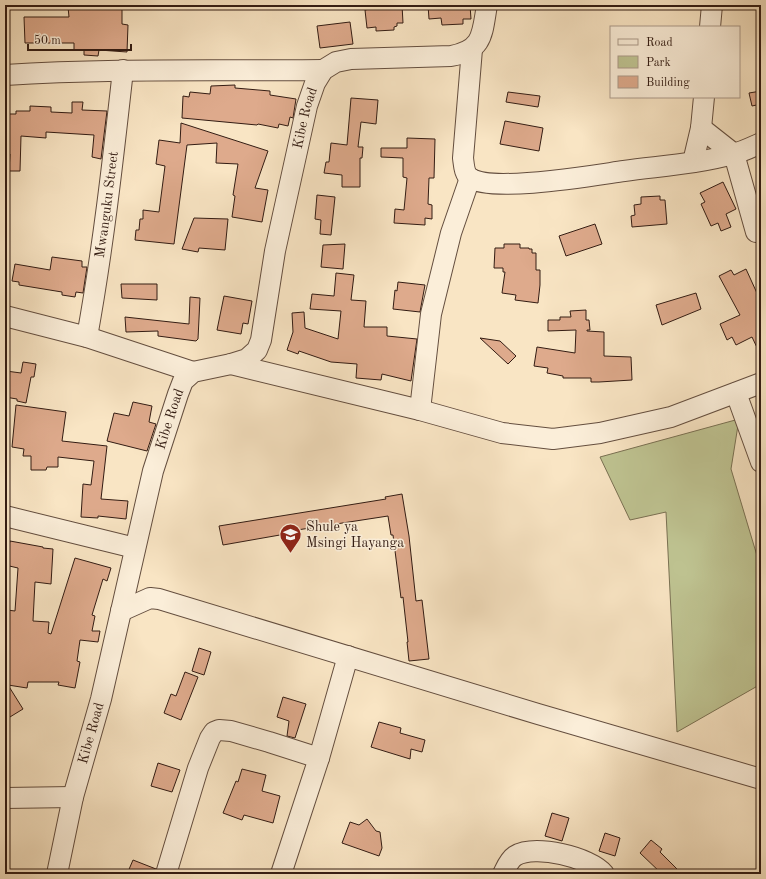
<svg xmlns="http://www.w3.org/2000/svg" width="766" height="879" viewBox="0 0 766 879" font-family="'Old Standard TT',serif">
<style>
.green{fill:#bfc492;stroke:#797052}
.building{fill:#deaa8c;stroke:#331c13}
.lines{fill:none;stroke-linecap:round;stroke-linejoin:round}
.minor-casing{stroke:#644e3f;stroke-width:22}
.minor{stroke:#fbeed9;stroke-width:20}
.labels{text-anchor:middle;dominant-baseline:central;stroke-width:3;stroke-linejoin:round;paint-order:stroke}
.street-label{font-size:14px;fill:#331c13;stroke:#fbeed9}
.poi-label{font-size:14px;fill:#331c13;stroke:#fbeed9;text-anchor:start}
</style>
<rect width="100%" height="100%" fill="#f9e5c4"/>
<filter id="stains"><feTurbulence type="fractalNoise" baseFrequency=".005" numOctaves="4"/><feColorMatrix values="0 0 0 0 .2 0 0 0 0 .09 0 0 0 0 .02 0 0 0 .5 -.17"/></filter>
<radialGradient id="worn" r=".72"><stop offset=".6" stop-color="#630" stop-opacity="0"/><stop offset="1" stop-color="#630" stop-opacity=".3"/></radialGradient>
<path class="green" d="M739 419 731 469 761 569V684L677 732 666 512 630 520 600 457Z"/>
<path class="building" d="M91 5H122V24L128 25 127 52 99 50 98 56 84 55V50H74V43H25L24 17H69L68 7Z
M402 5 403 23H397V26L394 27V30L376 31V27L367 28 365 10 370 9V7Z
M428 5H470L471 19H463V24L442 25 441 18 429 19Z
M350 22 353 44 320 48 317 26Z
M235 85V88L270 91V95L296 99 293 118 290 117 288 126 279 124 278 128 258 124 257 125 182 118 183 96 189 97 190 92 210 94 211 86Z
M761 91V104L752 106 749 93Z
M508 92 540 96 538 107 506 102Z
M351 98 378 100 376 124 361 122 358 147H363L362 158H360V187H342V175L324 173 326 162H329L331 143 347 145Z
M72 102H83L82 110 107 111 101 159 92 157 94 135 46 132V138L21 136 20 171H9L10 154H5V114H16V111H30V106L51 107V112L72 113Z
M505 121 543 128 539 151 500 144Z
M181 123 268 151 255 188 268 190 262 222 232 217 235 196 233 195 238 164 216 163 217 143 187 145 174 244 135 240 136 230H139L140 219H143V210L159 212 165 166 156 164 159 140 180 143Z
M407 138 435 139 434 178H429L428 204 432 205V219L425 218V225L394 223 395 209 404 210 407 178 403 177V158L381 157V148H407Z
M723 182 736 209 726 214 731 227 721 231 718 223 711 226 701 204 705 202 700 193Z
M317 195 335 197 331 235 320 234 321 220 315 219Z
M660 196V200H665L667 224 632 227 631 216 635 215 634 205 641 204V197Z
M194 218 228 219 225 250 199 248 198 252 182 249Z
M595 224 602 244 566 256 559 236Z
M345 244 343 269 321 267 323 245Z
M504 244H520V248H529V249H532V253H536V270H540V285L538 303 515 300 516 295 502 293 505 272H503V268H494L495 248H504Z
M52 257 82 261V267H87L83 293 76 292 75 297 62 295V292L19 285V282L12 281 15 264 50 270Z
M746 269 761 302V356L752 337 736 345 732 337 727 340 720 324 740 315 719 276 731 270 734 275Z
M336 273 354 275 351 300 366 301 364 327H387V336L417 339 411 381 382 374 381 380 356 378 357 364 331 362 299 351 298 354 287 350 293 332 292 313 304 312 305 328 338 339 341 311 310 309 312 294 334 296Z
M398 282 425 285 420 312 393 309 395 290 397 291Z
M121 284H157V300L122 298Z
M696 293 701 309 662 325 656 305Z
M224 296 252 301 248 324 243 323 241 334 217 330Z
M190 297 200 298 198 339 196 341 158 336V331L126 332 125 317 189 324Z
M586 310V320H589L590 330H587V331L604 332V356L631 357 632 380 599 382H591V378H563V376L547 373 548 368 534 366 537 347 575 353 576 330 548 331V320H560V317H571L570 311Z
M480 338 500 341 516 356 508 364Z
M23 362 36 364 34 377H31L26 403 17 401V399L5 397 6 371 21 373Z
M133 402 152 406 149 422 156 424 147 451 107 441 114 413 129 416Z
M16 405 66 412 62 441 107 446 101 499 128 501 126 519 98 516V518L81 517 83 484 91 485 94 461 58 457V467H47L46 470H31V456H23L24 449 12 447Z
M402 494 409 536 416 601 422 600 429 659 409 661 407 642H408L403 597 401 598 393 535H391L388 516 297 530V532L223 545 219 526 386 499 385 497Z
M10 541 43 547V548L53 549 51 584 35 582 33 621 49 622 48 633 51 634 75 558 111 568 107 581 103 579 92 615 95 616 92 631H100L98 642 80 640 77 661 80 662 75 688 58 685 59 682H28L27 688 8 685 23 709 5 720V629L7 610 15 611 18 568 5 565Z
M199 648 211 652 204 675 192 671Z
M185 672 198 677 181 720 164 713 171 694 176 696Z
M283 697 306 704 295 738 287 736 289 721 277 717Z
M379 722 401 728 400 733 425 740 422 752 411 749 410 759 371 747Z
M158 763 180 770 172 792 151 786Z
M242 769 266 775 262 791 280 796 273 823 244 815 242 820 223 813 236 781 238 782Z
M552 813 569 818 562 841 545 836Z
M367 819 376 831 380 832 382 848 379 856 342 843 350 822 359 825Z
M605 833 620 838 615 856 599 851Z
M651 840 662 849 660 852 682 874H662L640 853Z
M133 860 156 869 155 874H127Z"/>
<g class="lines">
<defs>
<g id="minor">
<path d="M710 27 712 5"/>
<path d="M472 49 463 158C464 165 464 174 470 178 493 193 595 175 624 171 660 166 698 164 733 154 742 152 752 147 761 143"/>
<path d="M5 75C111 68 217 71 323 70"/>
<path d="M701 128 734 154 756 232"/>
<path d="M693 162 701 128 704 97"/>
<path d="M5 316 87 337 193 372"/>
<path id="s1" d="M87 337C103 249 113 160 123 70"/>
<path d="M231 364 420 410 502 433 553 439 600 433 671 417 761 383"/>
<path d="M736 393 761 462"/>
<path d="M420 410 431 314 451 233 470 178"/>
<path d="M5 516 135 548"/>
<path d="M121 611 150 598 159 599 538 714 761 779"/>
<path d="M5 798 73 797"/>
<path id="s2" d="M57 874 73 797 101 699 153 471 178 394 183 381 193 372 231 364 247 359 257 350 261 340 275 251 307 106 315 83 323 70 336 62 351 59 451 56C484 50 482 33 487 5"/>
<path d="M166 874 198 768 210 738 214 732 219 730 231 731 269 742 319 758"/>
<path d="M281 874 319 758 348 656"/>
<path d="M503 874C506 868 509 860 515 856 535 844 590 857 604 874"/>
</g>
</defs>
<use href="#minor" class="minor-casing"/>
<use href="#minor" class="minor"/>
</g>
<defs>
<symbol id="school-pin" viewBox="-11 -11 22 30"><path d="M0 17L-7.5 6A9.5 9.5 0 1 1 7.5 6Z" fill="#8f2418" stroke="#fbeed9"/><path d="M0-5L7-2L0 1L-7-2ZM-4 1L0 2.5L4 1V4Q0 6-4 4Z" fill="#fff"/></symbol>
</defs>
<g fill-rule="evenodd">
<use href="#school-pin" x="278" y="522" width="25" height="34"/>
</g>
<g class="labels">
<g class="street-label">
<text stroke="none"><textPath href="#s2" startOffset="829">Kibe Road</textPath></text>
<text stroke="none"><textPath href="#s1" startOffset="134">Mwanguku Street</textPath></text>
<text stroke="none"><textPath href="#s2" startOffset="469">Kibe Road</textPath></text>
<text stroke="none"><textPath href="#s2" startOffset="145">Kibe Road</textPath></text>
</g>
<g class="poi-label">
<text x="306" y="527">Shule ya<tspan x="306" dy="16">Msingi Hayanga</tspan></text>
</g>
</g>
<rect width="766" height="879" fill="none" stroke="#f9e5c4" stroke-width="20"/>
<rect x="6" y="6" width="754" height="867" fill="none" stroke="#331c13" stroke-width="2"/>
<rect x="10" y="10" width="746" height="859" fill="none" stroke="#331c13"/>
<rect x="610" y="26" width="130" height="72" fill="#fbeed9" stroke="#ab9a8a"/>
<rect x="618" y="39" width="20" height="6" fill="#fbeed9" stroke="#ab9a8a"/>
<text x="646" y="46" font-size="12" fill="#331c13">Road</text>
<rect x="618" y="56" width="20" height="12" fill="#bfc492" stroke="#ab9a8a"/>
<text x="646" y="66" font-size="12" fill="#331c13">Park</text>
<rect x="618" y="76" width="20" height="12" fill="#deaa8c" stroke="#ab9a8a"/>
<text x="646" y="86" font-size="12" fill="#331c13">Building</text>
<path d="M28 44v6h103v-6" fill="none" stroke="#331c13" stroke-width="2"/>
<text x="34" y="44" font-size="12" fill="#331c13" stroke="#fbeed9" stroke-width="3" paint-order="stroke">50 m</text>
<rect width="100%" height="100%" filter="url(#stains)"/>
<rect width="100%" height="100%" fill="url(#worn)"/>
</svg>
